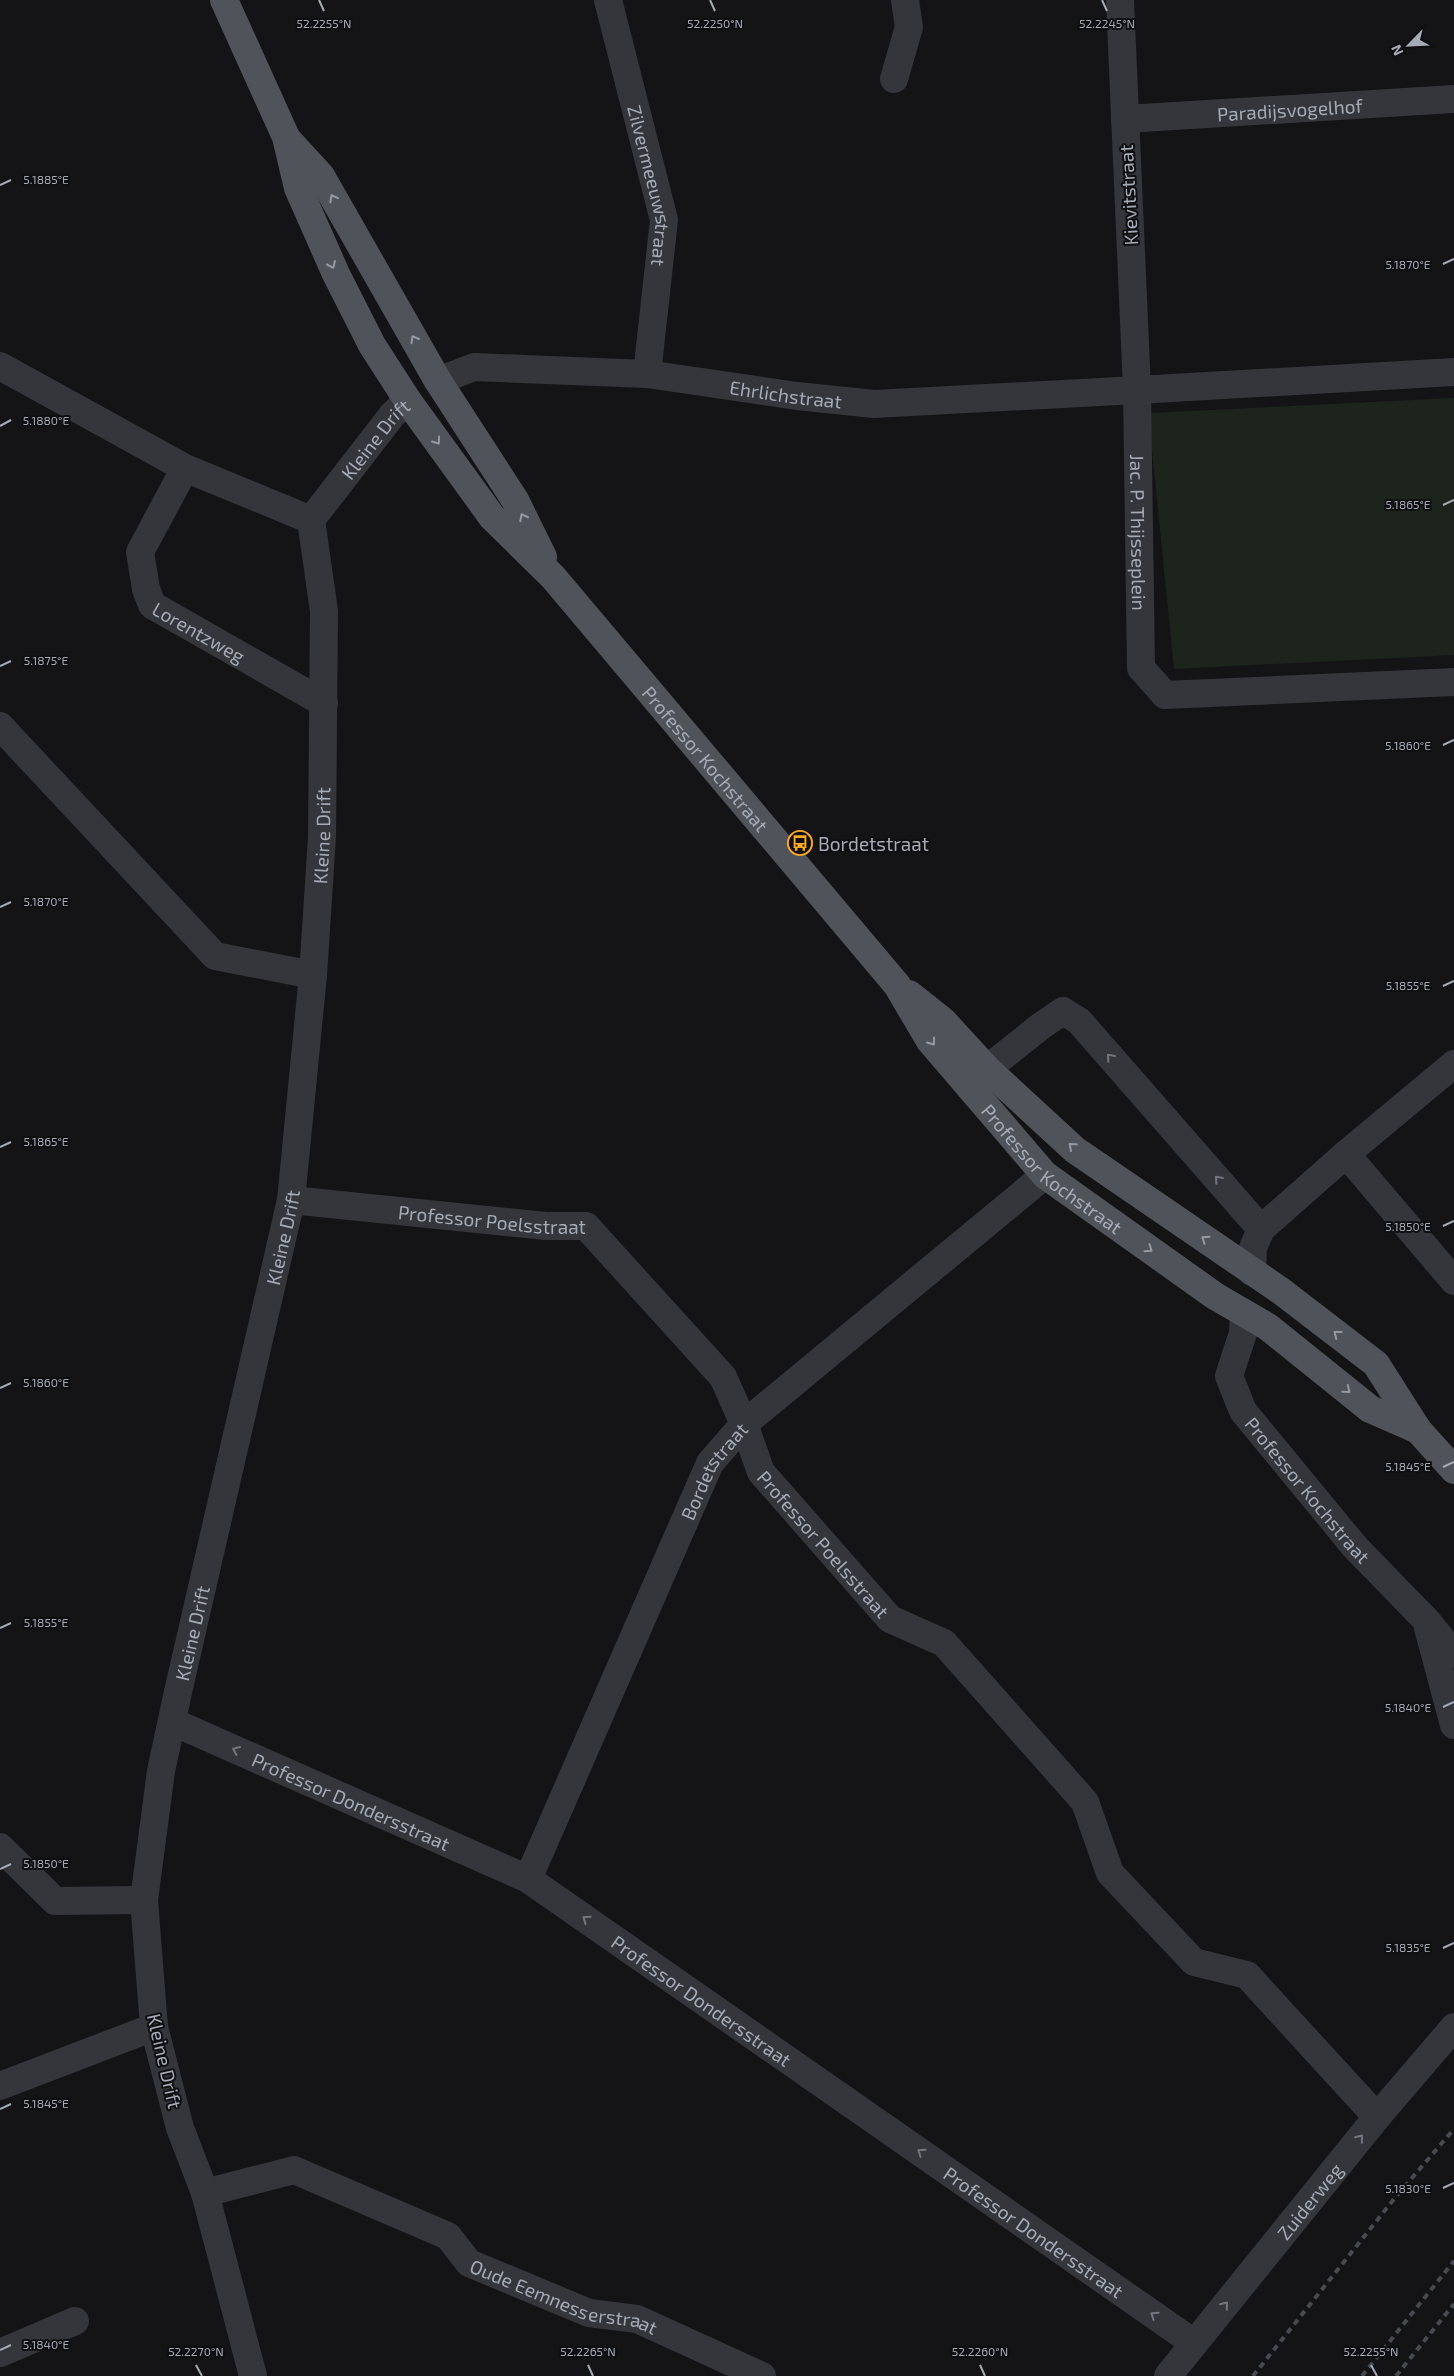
<svg xmlns="http://www.w3.org/2000/svg" width="1454" height="2376" viewBox="0 0 1454 2376" font-family="'Exo 2',sans-serif">
<style>
.green{fill:#1c241c}
.lines{fill:none;stroke-linecap:round;stroke-linejoin:round}
.minor{stroke:#35363b;stroke-width:28}
.major{stroke:#50535a;stroke-width:28}
.rail{stroke:#474a50;stroke-width:4;stroke-dasharray:6 5;stroke-linecap:butt}
.oneway{stroke:#9499a4}
.oneway2{stroke:#73767f}
.ticks{fill:none;stroke:#a5abb7;stroke-width:2}
.labels{text-anchor:middle;dominant-baseline:central;stroke-width:4;stroke-linejoin:round;paint-order:stroke}
.street-label{font-size:19px;fill:#a5abb7;stroke:#0f0f11}
.poi-label{font-size:19px;fill:#a5abb7;stroke:#0f0f11;text-anchor:start}
.ticks-label{font-size:12px;text-anchor:middle;fill:#a5abb7;stroke:#0f0f11;stroke-width:4;stroke-linejoin:round;paint-order:stroke}
</style>
<rect width="100%" height="100%" fill="#141416"/>
<path class="green" d="M1454 398V655L1174 669 1149 421 1150 413Z"/>
<g class="lines">
<g class="minor">
<path id="s1" d="M608 0 664 220 647 374"/>
<path d="M894 79 909 27 905 0"/>
<path id="s2" d="M1125 119 1454 99"/>
<path d="M0 366 185 468 311 520"/>
<path id="s3" d="M1454 372 1137 390 1141 668 1165 695 1454 682"/>
<path id="s4" d="M438 381 474 367 647 374 797 396 874 404 1137 390 1120 0"/>
<path id="s5" d="M185 468 140 552 146 589 152 605 324 703"/>
<path d="M0 726 215 956 313 975"/>
<path d="M987 1069 1041 1026 1063 1011 1079 1021 1261 1229"/>
<path d="M1346 1154 1454 1281"/>
<path id="s6" d="M291 1200 546 1226H586L723 1377 744 1424 761 1472 890 1619 944 1643 1085 1802 1110 1873 1194 1962 1247 1975 1377 2117"/>
<path d="M1252 1272 1253 1248 1261 1229 1346 1154 1454 1064"/>
<path id="s7" d="M1244 1313 1243 1333 1229 1376 1243 1411 1355 1547 1426 1620 1454 1654"/>
<path d="M1428 1628 1454 1725"/>
<path id="s8" d="M173 1722 528 1879 1194 2343"/>
<path d="M0 1847 55 1901 144 1900"/>
<path id="s9" d="M528 1879 710 1463 744 1424 1045 1175"/>
<path d="M0 2086 154 2027"/>
<path id="s10" d="M205 2193 294 2170 448 2236 469 2263 589 2313 637 2319 762 2376"/>
<path d="M0 2353 75 2321"/>
<path id="s11" d="M253 2376 205 2193 180 2128 154 2027 144 1900 161 1771 178 1692 291 1200 313 975 322 837 324 611 311 520 393 414 408 401"/>
<path id="s12" d="M1168 2376 1377 2117 1454 2027"/>
</g>
<g class="major">
<path id="s13" d="M224 0 286 137 298 188 336 274 372 345 408 401 492 517 553 577 897 985 930 1041 1045 1175 1215 1296 1268 1327 1370 1409 1418 1430"/>
<path d="M288 140 321 176 438 381 515 500 543 557"/>
<path d="M909 994 943 1021 987 1069 1075 1150 1281 1291 1376 1364 1418 1430 1454 1470"/>
</g>
<path class="rail" d="M1253 2376 1394 2199 1454 2129
M1362 2376 1454 2261
M1396 2376 1454 2304"/>
</g>
<defs><path id="oneway-chevron" d="M-2-3.5L2.5 0L-2 3.5" fill="none" stroke-width="1.6" stroke-linecap="round" stroke-linejoin="round" transform="scale(1.25)"/></defs>
<g class="oneway">
<use href="#oneway-chevron" transform="translate(333 198) rotate(-119)"/>
<use href="#oneway-chevron" transform="translate(332 265) rotate(66)"/>
<use href="#oneway-chevron" transform="translate(414 339) rotate(-120)"/>
<use href="#oneway-chevron" transform="translate(437 441) rotate(54)"/>
<use href="#oneway-chevron" transform="translate(523 517) rotate(-117)"/>
<use href="#oneway-chevron" transform="translate(932 1042) rotate(54)"/>
<use href="#oneway-chevron" transform="translate(1072 1146) rotate(-139)"/>
<use href="#oneway-chevron" transform="translate(1205 1239) rotate(-145)"/>
<use href="#oneway-chevron" transform="translate(1149 1249) rotate(35)"/>
<use href="#oneway-chevron" transform="translate(1337 1334) rotate(-142)"/>
<use href="#oneway-chevron" transform="translate(1347 1390) rotate(39)"/>
</g>
<g class="oneway2">
<use href="#oneway-chevron" transform="translate(1110 1057) rotate(-131)"/>
<use href="#oneway-chevron" transform="translate(1218 1179) rotate(-131)"/>
<use href="#oneway-chevron" transform="translate(236 1750) rotate(-156)"/>
<use href="#oneway-chevron" transform="translate(586 1919) rotate(-145)"/>
<use href="#oneway-chevron" transform="translate(1360 2138) rotate(-51)"/>
<use href="#oneway-chevron" transform="translate(921 2152) rotate(-145)"/>
<use href="#oneway-chevron" transform="translate(1225 2305) rotate(-51)"/>
<use href="#oneway-chevron" transform="translate(1154 2315) rotate(-145)"/>
</g>
<path class="ticks" d="M319 0 324 11M710 0 715 11M1102 0 1107 11M0 185 11 180M1443 264 1454 259M0 426 11 420M1443 505 1454 500M0 666 11 661M1443 745 1454 740M0 907 11 902M1443 986 1454 981M0 1147 11 1142M1443 1226 1454 1221M0 1388 11 1383M1443 1467 1454 1462M0 1628 11 1623M1443 1707 1454 1702M0 1869 11 1864M1443 1948 1454 1943M0 2109 11 2104M1443 2188 1454 2183M0 2350 11 2345M196 2365 202 2376M588 2365 593 2376M980 2365 985 2376M1371 2365 1377 2376"/>
<defs>
<symbol id="bus-ring" viewBox="-11 -11 22 22"><circle r="9.5" fill="#0f0f11" stroke="#fdaa24" stroke-width="1.5"/><path d="M-5-6H5V4H4V6H2V4H-2V6H-4V4H-5ZM-3.5-4V0h7V-4ZM-3.5 1.2v1.5H-2V1.2ZM2 1.2v1.5H3.5V1.2Z" fill="#fdaa24"/></symbol>
</defs>
<g fill-rule="evenodd">
<use href="#bus-ring" x="786" y="829" width="28" height="28"/>
</g>
<g class="labels">
<g class="street-label">
<text stroke="none"><textPath href="#s2" startOffset="165">Paradijsvogelhof</textPath></text>
<text stroke="none"><textPath href="#s1" startOffset="191">Zilvermeeuwstraat</textPath></text>
<text transform="translate(1128 195) rotate(-93)">Kievitstraat</text>
<text stroke="none"><textPath href="#s4" startOffset="352">Ehrlichstraat</textPath></text>
<text stroke="none"><textPath href="#s11" startOffset="1992">Kleine Drift</textPath></text>
<text stroke="none"><textPath href="#s3" startOffset="460">Jac. P. Thijsseplein</textPath></text>
<text stroke="none"><textPath href="#s5" startOffset="204">Lorentzweg</textPath></text>
<text stroke="none"><textPath href="#s13" startOffset="909">Professor Kochstraat</textPath></text>
<text stroke="none"><textPath href="#s11" startOffset="1572">Kleine Drift</textPath></text>
<text stroke="none"><textPath href="#s13" startOffset="1448">Professor Kochstraat</textPath></text>
<text stroke="none"><textPath href="#s6" startOffset="202">Professor Poelsstraat</textPath></text>
<text stroke="none"><textPath href="#s11" startOffset="1168">Kleine Drift</textPath></text>
<text stroke="none"><textPath href="#s9" startOffset="449">Bordetstraat</textPath></text>
<text stroke="none"><textPath href="#s7" startOffset="205">Professor Kochstraat</textPath></text>
<text stroke="none"><textPath href="#s6" startOffset="698">Professor Poelsstraat</textPath></text>
<text stroke="none"><textPath href="#s11" startOffset="762">Kleine Drift</textPath></text>
<text stroke="none"><textPath href="#s8" startOffset="195">Professor Dondersstraat</textPath></text>
<text stroke="none"><textPath href="#s8" startOffset="600">Professor Dondersstraat</textPath></text>
<text transform="translate(165 2061) rotate(77)">Kleine Drift</text>
<text stroke="none"><textPath href="#s12" startOffset="225">Zuiderweg</textPath></text>
<text stroke="none"><textPath href="#s8" startOffset="1005">Professor Dondersstraat</textPath></text>
<text stroke="none"><textPath href="#s10" startOffset="395">Oude Eemnesserstraat</textPath></text>
</g>
<g class="poi-label">
<text x="818" y="843">Bordetstraat</text>
</g>
</g>
<g class="ticks-label">
<text x="1107" y="28">52.2245°N</text>
<text x="324" y="28">52.2255°N</text>
<text x="715" y="28">52.2250°N</text>
<text x="46" y="184">5.1885°E</text>
<text x="1408" y="269">5.1870°E</text>
<text x="46" y="425">5.1880°E</text>
<text x="1408" y="509">5.1865°E</text>
<text x="46" y="665">5.1875°E</text>
<text x="1408" y="750">5.1860°E</text>
<text x="46" y="906">5.1870°E</text>
<text x="1408" y="990">5.1855°E</text>
<text x="46" y="1146">5.1865°E</text>
<text x="1408" y="1231">5.1850°E</text>
<text x="46" y="1387">5.1860°E</text>
<text x="1408" y="1471">5.1845°E</text>
<text x="46" y="1627">5.1855°E</text>
<text x="1408" y="1712">5.1840°E</text>
<text x="46" y="1868">5.1850°E</text>
<text x="1408" y="1952">5.1835°E</text>
<text x="46" y="2108">5.1845°E</text>
<text x="1408" y="2193">5.1830°E</text>
<text x="46" y="2349">5.1840°E</text>
<text x="196" y="2356">52.2270°N</text>
<text x="588" y="2356">52.2265°N</text>
<text x="980" y="2356">52.2260°N</text>
<text x="1371" y="2356">52.2255°N</text>
</g>
<g transform="translate(1409 45) rotate(246)" stroke="#0f0f11" stroke-width="4" paint-order="stroke">
<path d="M0-4L9 19L0 12L-9 19Z" fill="#a5abb7"/>
<text y="-8" font-size="14" font-weight="bold" text-anchor="middle" fill="#a5abb7">N</text>
</g>
</svg>
